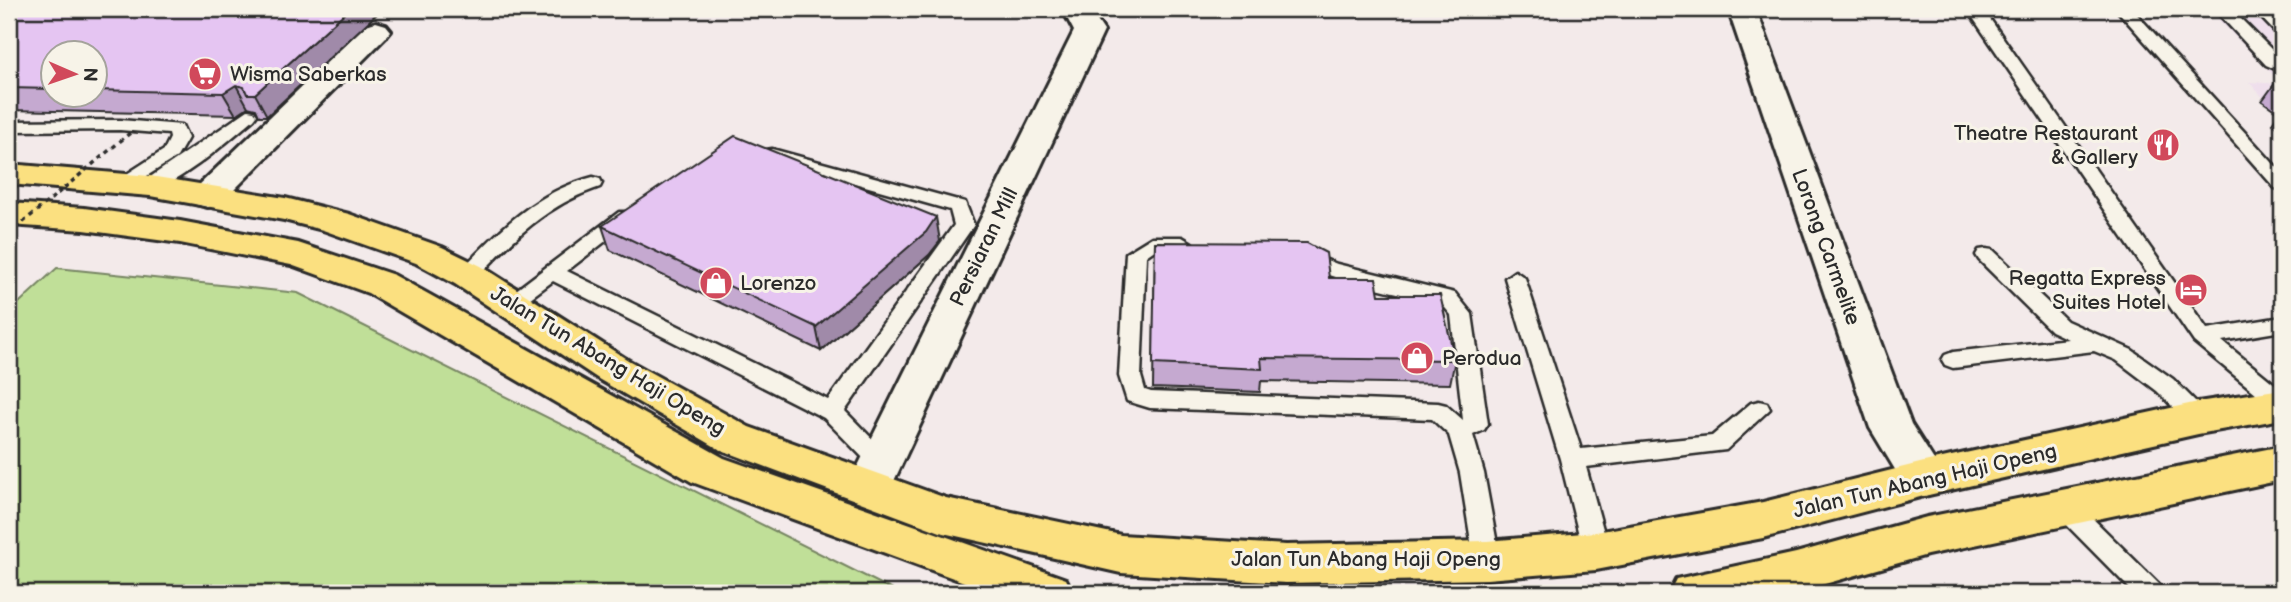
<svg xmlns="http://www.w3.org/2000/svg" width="2291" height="602" viewBox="0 0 2291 602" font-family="'Balsamiq Sans',sans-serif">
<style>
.built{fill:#efdfec}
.green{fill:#c0df98;stroke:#768562;stroke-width:2}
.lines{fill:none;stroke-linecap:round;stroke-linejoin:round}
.service-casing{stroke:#2b2b2b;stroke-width:5}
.minor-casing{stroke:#2b2b2b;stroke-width:6}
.primary-casing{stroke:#2b2b2b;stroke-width:6}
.service{fill:#f7f3e8;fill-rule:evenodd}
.minor{fill:#f7f3e8;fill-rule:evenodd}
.primary{fill:#fbe080;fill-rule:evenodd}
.path-bridge{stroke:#2b2b2b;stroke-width:3.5;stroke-dasharray:4.5 4.5;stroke-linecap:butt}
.wall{fill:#c5a9d0;stroke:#2b2b2b;stroke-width:2;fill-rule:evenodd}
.shaded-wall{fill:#a08aa9;stroke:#2b2b2b;stroke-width:2}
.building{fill:#e5c5f2;stroke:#2b2b2b;stroke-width:2}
.labels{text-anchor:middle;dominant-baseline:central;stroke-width:6;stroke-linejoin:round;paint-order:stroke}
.poi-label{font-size:21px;fill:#2b2b2b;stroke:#f7f3e8;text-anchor:start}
.street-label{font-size:21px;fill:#2b2b2b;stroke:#f7f3e8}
</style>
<rect width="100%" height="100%" fill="#f3eaea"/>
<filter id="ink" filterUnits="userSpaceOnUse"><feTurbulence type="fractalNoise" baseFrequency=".0143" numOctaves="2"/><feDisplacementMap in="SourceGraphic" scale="14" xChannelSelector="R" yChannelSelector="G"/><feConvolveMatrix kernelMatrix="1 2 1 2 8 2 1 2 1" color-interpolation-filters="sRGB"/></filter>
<g filter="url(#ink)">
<path class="built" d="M2208 9H2282V118L2249 82 2282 84Z"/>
<path class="green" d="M57 268 298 293 899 593H9V312Z"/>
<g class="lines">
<defs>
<path id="service" d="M1967 9H1983L2207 329 2282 317V331L2222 341 2282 390V410L2274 408 2194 342Z
M2116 9H2132L2282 173V190L2275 188Z
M2214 9H2231L2282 60V72L2266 65Z
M2253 9H2270L2282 21V35L2276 33Z
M248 110 254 111 257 115 254 119C235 135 167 196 143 190L141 186 143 182Z
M120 120 182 125 188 138 177 157 126 189 117 183 119 179 164 150 170 138 169 134 120 130 9 131V121Z
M772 149 965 202 974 225 845 411 889 456 893 462 889 468 881 471 873 468 824 418 553 281 517 308H503L499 303 619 212H633L636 216 633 220 567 271 828 400 954 225 950 210 766 158 763 154 766 150Z
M593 177 600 179 602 183 600 187C546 205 513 239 475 280H461L458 275 461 270C500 229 536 192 593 177Z
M1152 237H1182L1192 243 1189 247 1156 249 1146 256 1141 376 1145 390 1151 392 1438 403 1446 405 1463 420 1451 315 1441 303C1414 296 1303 275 1291 256L1301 250 1337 264 1455 293 1472 314 1488 424 1484 430 1473 435 1484 473 1500 560 1496 567 1487 571 1478 567 1474 560 1460 473 1449 435 1432 419 1150 408 1127 401 1119 376 1126 253Z
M1986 249 1993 250 2067 321 2132 350 2173 379 2206 412 2210 418 2206 424 2198 427 2190 424 2157 391 2116 360 2094 351 1953 368 1945 365 1942 360 1945 355 1953 352 2068 339 2051 331 1979 260 1976 255 1979 250Z
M1515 271 1525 278 1581 449 1712 436 1751 403 1759 401 1767 403 1770 409 1726 450 1586 467 1609 551 1605 558 1596 561 1587 558 1583 551 1560 459 1505 278Z
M2066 498 2075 501 2160 585 2164 593H2134L2057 515 2054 508 2057 501Z"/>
<path id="minor" d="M1070 9H1098L1094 16 1104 31 886 498 870 503 854 498 848 486 1074 31 1066 16Z
M1728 9H1756L1911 424 1946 479 1940 491 1924 496 1908 491 1870 428Z
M376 22 386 25 391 31 386 37 220 204 208 207 196 204 191 196 196 188 366 25Z"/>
<path id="primary" d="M9 164 150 176 285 198 349 214 442 247 481 266 628 360 749 427 946 498 1121 535 1286 545 1487 541 1596 532 1763 502 1924 462 2198 402 2282 389V419L2198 434 1924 496 1763 538 1596 570 1487 579 1286 583 1121 573 943 533 719 449 600 380 455 284 416 263 323 230 284 220 150 196 9 184Z
M9 203 84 208 180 221 298 243 394 275 724 458 1066 579 1073 593H994L692 482 368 293 291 265 180 243 84 230 9 225Z
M2282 446V480L1927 555 1793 593H1669L1676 579 1796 553 1927 517Z"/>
</defs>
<use href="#service" class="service-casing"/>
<use href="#minor" class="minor-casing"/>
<use href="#primary" class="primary-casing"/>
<use href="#service" class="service"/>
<use href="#minor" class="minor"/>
<use href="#primary" class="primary"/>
<path class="path-bridge" d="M9 234 130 133"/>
</g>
<path class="wall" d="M9 9H382L267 116H259L256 109 248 107 236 115 9 110ZM52 52H94V94H52Z
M2273 9H2282V18Z
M2278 79H2282V131L2272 123 2279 113 2262 101Z
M602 226 940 241 929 255 821 351 610 250Z
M1155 242 1329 278 1379 295 1455 360 1450 384 1261 381 1260 392 1153 388Z"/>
<path class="shaded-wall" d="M349 9H382L267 116 255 94Z
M236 85 248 107 236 115 223 93Z
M936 217 940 241 929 255 821 351 816 327Z"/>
<path class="building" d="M9 9H349L255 94H247L244 87 236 85 223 93 94 90V52H52V89L9 88Z
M735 136 936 217 926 232 816 327 602 226Z
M1155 242 1307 243 1326 253 1329 278H1376L1379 295H1440L1455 360 1261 358 1262 369 1153 364Z"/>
</g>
<defs>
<symbol id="supermarket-disc" viewBox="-11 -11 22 22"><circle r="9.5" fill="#d1495b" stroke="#f7f3e8"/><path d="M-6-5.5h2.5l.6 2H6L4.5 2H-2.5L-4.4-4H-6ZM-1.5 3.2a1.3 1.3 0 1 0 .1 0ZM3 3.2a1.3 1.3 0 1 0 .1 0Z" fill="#fff"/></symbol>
<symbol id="restaurant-disc" viewBox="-11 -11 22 22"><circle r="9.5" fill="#d1495b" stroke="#f7f3e8"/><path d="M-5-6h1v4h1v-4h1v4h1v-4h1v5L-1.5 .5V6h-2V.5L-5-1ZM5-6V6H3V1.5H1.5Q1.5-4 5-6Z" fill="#fff"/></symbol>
<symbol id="shop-disc" viewBox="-11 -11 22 22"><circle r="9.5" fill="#d1495b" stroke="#f7f3e8"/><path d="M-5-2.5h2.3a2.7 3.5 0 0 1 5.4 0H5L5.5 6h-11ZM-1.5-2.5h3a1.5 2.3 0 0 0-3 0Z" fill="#fff"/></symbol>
<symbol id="hotel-disc" viewBox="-11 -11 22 22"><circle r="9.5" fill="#d1495b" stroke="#f7f3e8"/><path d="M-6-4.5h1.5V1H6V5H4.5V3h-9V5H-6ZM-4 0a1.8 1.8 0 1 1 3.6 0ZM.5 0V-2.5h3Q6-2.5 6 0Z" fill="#fff"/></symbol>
</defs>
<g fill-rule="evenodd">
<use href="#supermarket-disc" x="186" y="55" width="38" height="38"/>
<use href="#restaurant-disc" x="2144" y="126" width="38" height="38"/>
<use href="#shop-disc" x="697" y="264" width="38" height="38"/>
<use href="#hotel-disc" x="2172" y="271" width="38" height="38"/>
<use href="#shop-disc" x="1398" y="339" width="38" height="38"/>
</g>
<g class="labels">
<g class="poi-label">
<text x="230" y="74">Wisma Saberkas</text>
<text x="2138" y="133" text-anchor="end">Theatre Restaurant<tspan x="2138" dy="24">&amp; Gallery</tspan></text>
<text x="2166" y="278" text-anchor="end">Regatta Express<tspan x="2166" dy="24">Suites Hotel</tspan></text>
<text x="740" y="283">Lorenzo</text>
<text x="1442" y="358">Perodua</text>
</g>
<g class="street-label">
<text transform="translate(984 247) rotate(-64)">Persiaran Mill</text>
<text transform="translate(1826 247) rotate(70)">Lorong Carmelite</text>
<text transform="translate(608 361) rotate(31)">Jalan Tun Abang Haji Openg</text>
<text transform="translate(1925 481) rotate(-13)">Jalan Tun Abang Haji Openg</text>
<text x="1366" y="559">Jalan Tun Abang Haji Openg</text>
</g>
</g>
<rect width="2291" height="602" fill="none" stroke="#f7f3e8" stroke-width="35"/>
<rect x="18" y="18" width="2256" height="567" fill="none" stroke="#2b2b2b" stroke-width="2.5" filter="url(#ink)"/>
<g transform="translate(74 74) rotate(92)"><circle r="33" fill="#f7f3e8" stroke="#a5a39c" stroke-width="2"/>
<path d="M0-5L12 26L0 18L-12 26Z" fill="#d1495b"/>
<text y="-10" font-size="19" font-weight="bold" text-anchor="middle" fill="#2b2b2b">N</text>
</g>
</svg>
